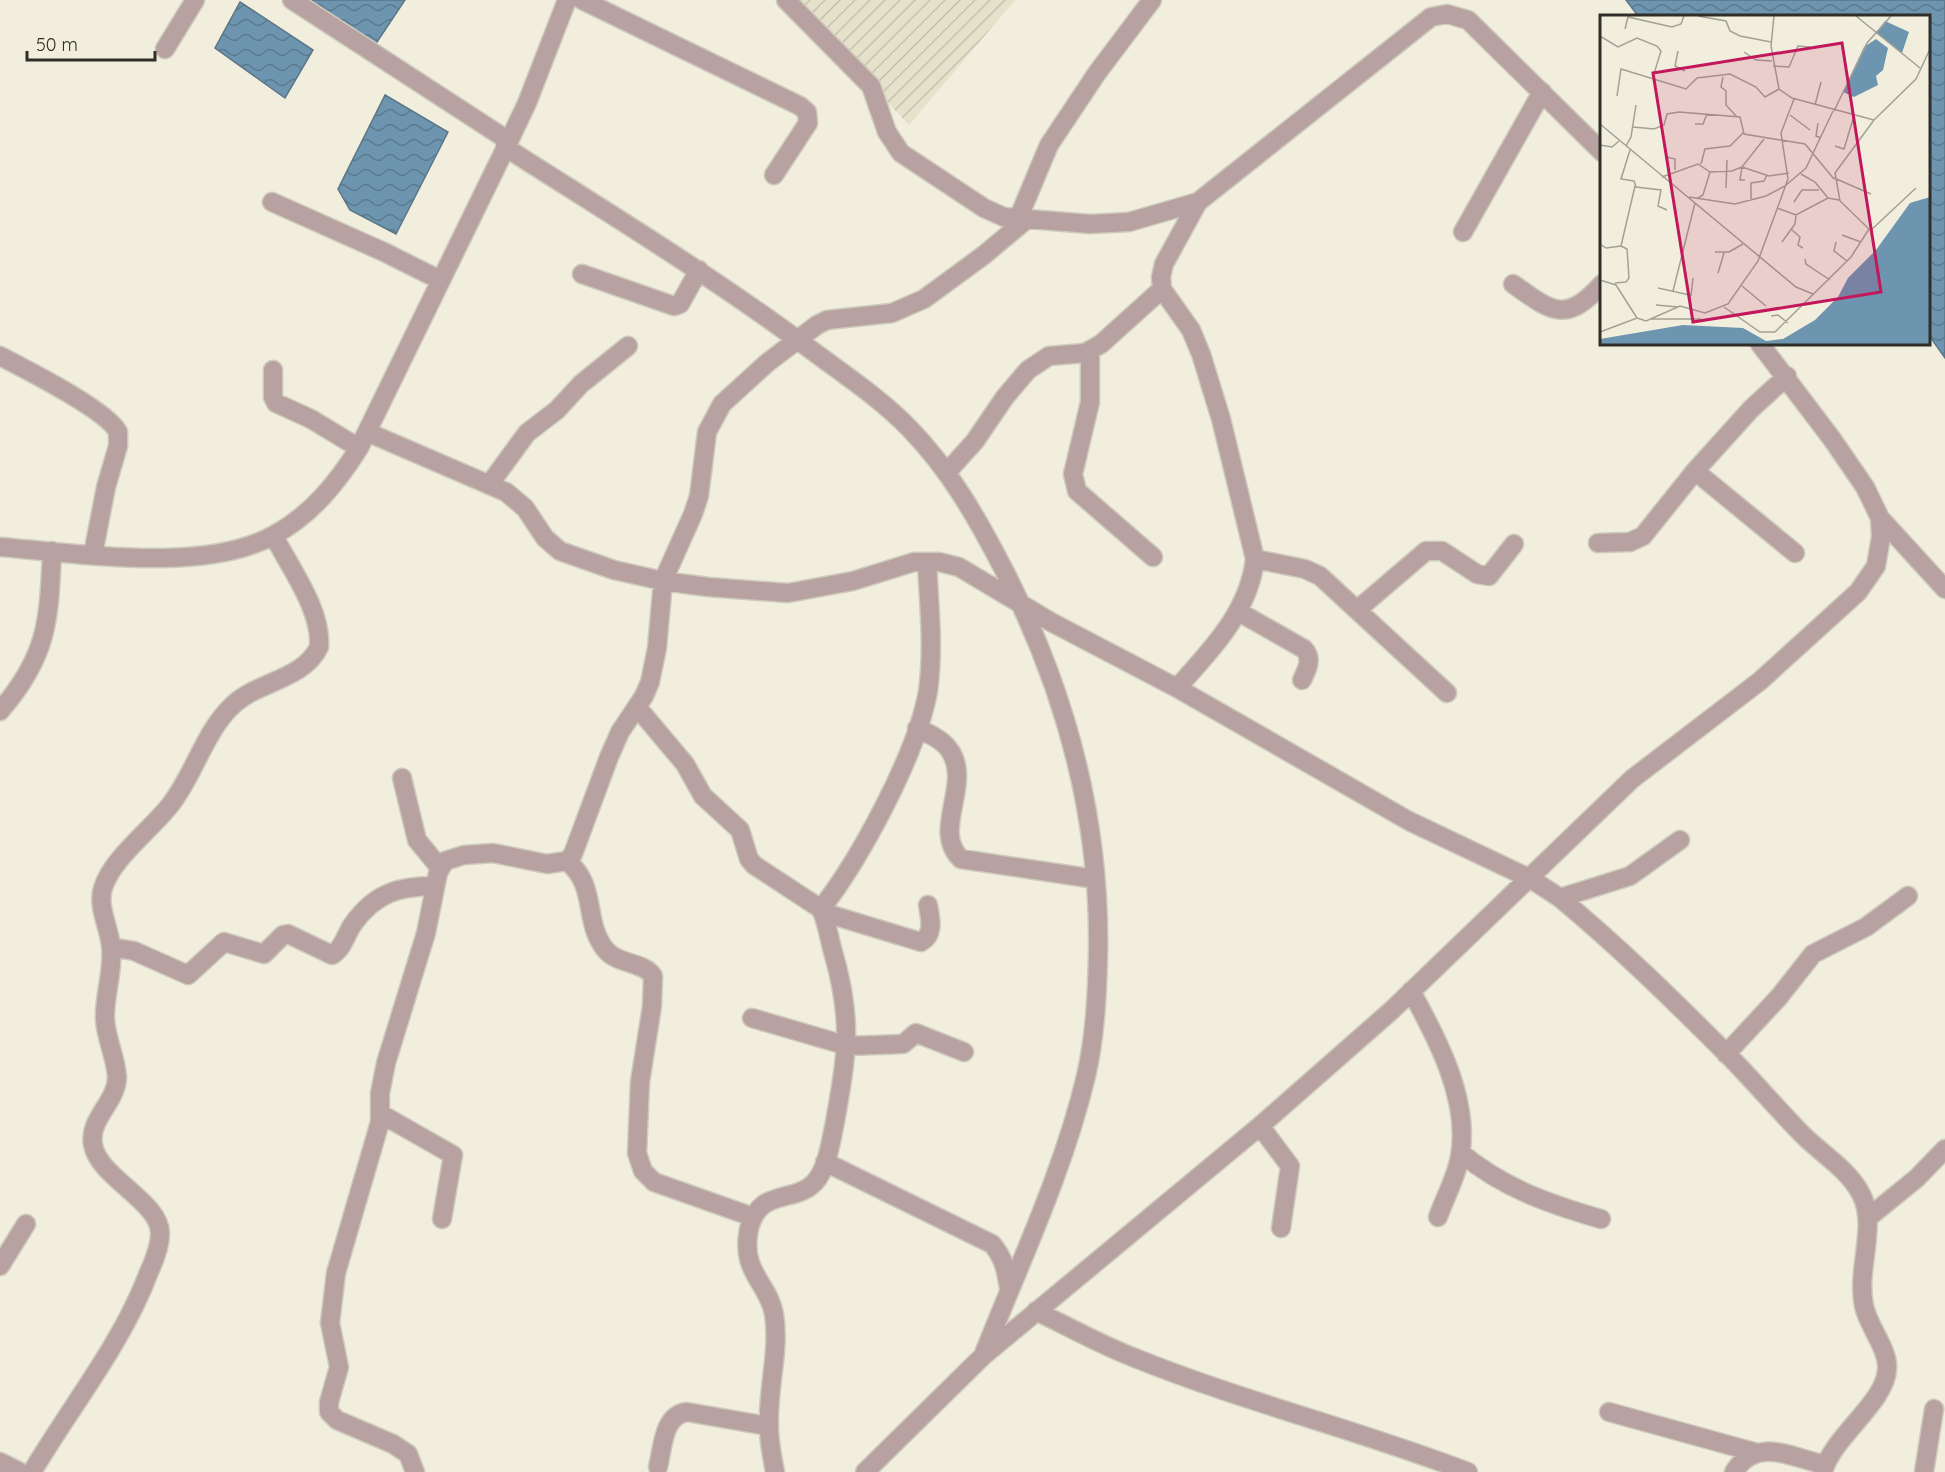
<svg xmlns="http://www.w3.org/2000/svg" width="1945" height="1472" viewBox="0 0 1945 1472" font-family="Quicksand,sans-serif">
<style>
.industrial{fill:url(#industrial-furrows)}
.water{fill:url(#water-waves);stroke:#5b7686;stroke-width:1.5}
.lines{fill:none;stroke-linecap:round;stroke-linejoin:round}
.minor-casing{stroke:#cecbbd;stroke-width:21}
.minor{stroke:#b8a2a1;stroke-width:18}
.inset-road{fill:none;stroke:#a3a195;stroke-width:1.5}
.view{fill:#c2185b;fill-opacity:0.15;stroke:#c2185b;stroke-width:3}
.inset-edge{fill:none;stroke:#2f2e28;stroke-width:3}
</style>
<defs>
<pattern id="industrial-furrows" width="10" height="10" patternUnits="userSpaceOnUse" patternTransform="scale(1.5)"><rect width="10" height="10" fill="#e6e1cb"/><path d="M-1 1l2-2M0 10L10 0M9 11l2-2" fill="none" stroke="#c6c1ae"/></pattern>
<pattern id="water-waves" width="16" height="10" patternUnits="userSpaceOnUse" patternTransform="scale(1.5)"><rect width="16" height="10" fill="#6e95af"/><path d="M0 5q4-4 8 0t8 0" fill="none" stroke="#5b7a8e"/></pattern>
</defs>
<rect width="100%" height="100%" fill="#f1eede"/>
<path class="industrial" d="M792 0H1015L909 125Z"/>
<path class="water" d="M301 0H405L373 48Z
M1626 0H1945V358L1928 334V16H1638Z
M240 2 313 50 285 98 215 48Z
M385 95 448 132 396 234 350 210 338 189Z"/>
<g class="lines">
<defs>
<path id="minor" d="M292 0 509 141
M582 0 800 106 807 112 808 123 774 175
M786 0 871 86 887 132 901 153 984 208 1004 217 1090 224 1129 222 1198 202 1431 17 1447 14 1468 20 1602 152
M165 49 195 0
M505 147C608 213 712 276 810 349 843 374 880 398 909 428 950 470 977 518 1004 570 1066 691 1101 821 1098 957 1097 997 1095 1037 1086 1076 1063 1173 1019 1264 983 1356
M272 202 384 252 440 280
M1018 219 1049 145 1097 73 1152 0
M1463 232 1542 92
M582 274 674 306 680 304 699 270
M1513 284C1552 312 1566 324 1602 284
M1760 344 1832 439 1865 487 1880 518 1945 589
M1090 351V402L1073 474 1077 491 1153 557
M0 356C25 369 107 410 118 432V446L106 487 93 554
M273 370V397L276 403 311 419 359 448
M367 432 506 492 525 508 545 538 560 551 614 570 663 581 708 587 788 593 853 581 914 562H939L959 567 1051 622 1177 688 1409 821 1531 879 1560 898C1618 946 1673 1000 1726 1053 1753 1080 1777 1109 1804 1136 1822 1154 1849 1170 1861 1194 1878 1226 1856 1269 1864 1306 1868 1326 1889 1350 1887 1369 1886 1402 1833 1436 1823 1472
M948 471 975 441 1005 397 1028 370 1049 356 1085 353 1101 344 1162 289
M1695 471 1795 553
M489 485 527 433 557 410 581 384 628 346
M1598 543 1630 542 1643 536 1695 471 1751 409 1787 376
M0 547C78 553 204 574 274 535 311 515 337 483 359 448L509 141 527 103 567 0
M1255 559 1305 569 1320 576 1447 693
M1357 610 1426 551H1442L1477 574 1489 576 1514 544
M1239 612 1304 649C1313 659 1307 669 1302 680
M1177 688C1211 650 1249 612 1255 559L1221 419 1201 354 1191 330 1162 289 1161 277 1164 264 1198 202
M637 707 685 764 703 796 740 830 749 859 754 865 821 909C827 922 829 938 833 952 853 1020 847 1054 835 1122 831 1140 828 1167 815 1182 795 1204 759 1187 749 1229 740 1272 768 1282 774 1314 780 1351 767 1390 769 1427 769 1442 772 1457 775 1472
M0 711C48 656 49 620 52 551
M917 728C928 733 941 739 948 748 975 782 930 830 961 859L1095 879
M402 778 417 840 440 868
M567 861C598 886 583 922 605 949 617 965 643 961 653 976L652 1006 640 1082 637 1153 643 1171 654 1182 753 1217
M1560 898 1630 876 1680 840
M821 909C860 859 917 754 928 691 934 649 929 605 927 562
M822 912 921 942C935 934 930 918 928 905
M111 947 134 951 188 975 224 942 264 954 283 935 288 934 332 955C343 949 346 934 353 924 375 893 399 886 435 886
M1411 991C1437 1038 1470 1100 1460 1156 1457 1176 1445 1197 1438 1217
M752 1018 848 1046 903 1044 916 1033 964 1052
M1726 1054 1779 997 1813 954 1866 927 1908 896
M381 1114 453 1155 442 1219
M1260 1126 1290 1166 1281 1228
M1461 1153C1503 1188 1549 1204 1601 1219
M825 1162 992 1244C1004 1258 1006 1270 1009 1288
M1869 1217 1917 1178 1945 1149
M0 1266 26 1224
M1036 1311C1069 1327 1101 1345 1135 1358 1244 1402 1359 1430 1468 1472
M1609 1412 1754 1452
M0 1462 20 1472
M658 1467C663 1447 663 1415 687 1412L768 1426
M32 1472C71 1406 122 1344 149 1272 154 1261 160 1247 160 1234 161 1202 99 1178 93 1145 88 1119 117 1102 117 1077 116 1058 106 1039 105 1019 104 994 114 971 111 946 109 927 97 906 103 888 112 858 152 829 171 804 195 773 205 730 234 704 259 681 303 680 319 647 322 610 290 568 274 536
M415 1472 408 1454 393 1444 337 1420 329 1412V1402L339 1367 330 1323 336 1273 380 1122V1093L386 1063 426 933 438 873 445 861 464 855 493 853 547 864 567 861 573 854 609 757 620 732 644 696 650 682 657 648 663 581 693 514 699 496 707 432 722 404 767 363 817 325 827 320 892 313 924 299 984 255 1027 219
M865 1472 983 1356 1260 1126 1392 1010 1632 779 1760 681 1858 592 1876 566 1881 537 1880 518
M1734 1472C1756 1436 1791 1457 1825 1465
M1924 1472 1934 1409"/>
</defs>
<use href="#minor" class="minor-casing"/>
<use href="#minor" class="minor"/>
</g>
<g transform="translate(1600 15)">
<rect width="330" height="330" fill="#f1eede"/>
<path d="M285 6 309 17 302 38 276 18ZM276 24 288 33 283 55 276 61 278 70 254 82 243 77 264 32ZM330 182V329H0V324L83 310 143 313 166 326 183 324 215 305 238 282 248 263 276 235 310 188Z" fill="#6e95af"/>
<path class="inset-road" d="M98 1 126 6 130 16 140 21 171 27M174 1 171 31 179 74 192 83 274 105M256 1 320 53M25 14 28 2 72 12 81 9 84 1M0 21 18 32 37 23 57 31 61 36 53 62M78 36 75 51 85 56M144 37 156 45 172 46M173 51 189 52 198 31 210 32M123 62 121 72 126 76V90L137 102M17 81 21 54 86 74 97 63 130 59 156 72 165 82 179 74M215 90 221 67M234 96 267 28 291 1M190 100 210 115M218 108 216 121 221 123M0 109 196 272 213 279M95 109H103L107 99M33 112 54 114 64 110 67 99 79 97 140 102 144 119 205 129 234 164M0 130 12 132 19 126M26 131 31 122 36 90M235 131 244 134 254 101M30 135 21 164 34 166 36 172 61 175 58 191 67 195M67 142 75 144V155M101 149 105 134 130 131 143 118M142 152 169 161 189 158M142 152 140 165H145M201 159 215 167 228 183M62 162 98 149 110 157 132 156 142 152 164 124M234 163 271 179M126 173 127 145M89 182 135 189 166 181 185 171 206 153 233 96M98 183 103 180 110 157M151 186V168L164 166 167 160M194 187 202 175H219M177 193 196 200 228 183 239 185M191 214 200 222 198 230 203 233M270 216 316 173M242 220 261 227M182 227 195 209 196 200M236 227 234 236 247 246M0 229 6 233 21 231 35 171M115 237H129L143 229M205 244 206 249 230 265M118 258 124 238M0 265 16 270 37 303M15 268 26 267 29 263 27 234 21 231M142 271 166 291M58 273 90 280 91 292M73 276 95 188M91 281 93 263M56 290 78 292M124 292 160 317H175L251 242 269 214 240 186 235 158 274 105 316 64 330 34M171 301 178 300 188 308M51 304H101M0 317 37 303 46 306 80 291 105 298 128 289 158 246 188 164 181 118 194 84"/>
<path class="view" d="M242 28 281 277 93 307 53 58Z"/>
<rect width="330" height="330" class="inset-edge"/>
</g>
<path d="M27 51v9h128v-9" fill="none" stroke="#2f2e28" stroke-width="3"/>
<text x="36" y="51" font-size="18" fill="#2f2e28" stroke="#f1eede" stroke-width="4.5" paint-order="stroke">50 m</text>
</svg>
